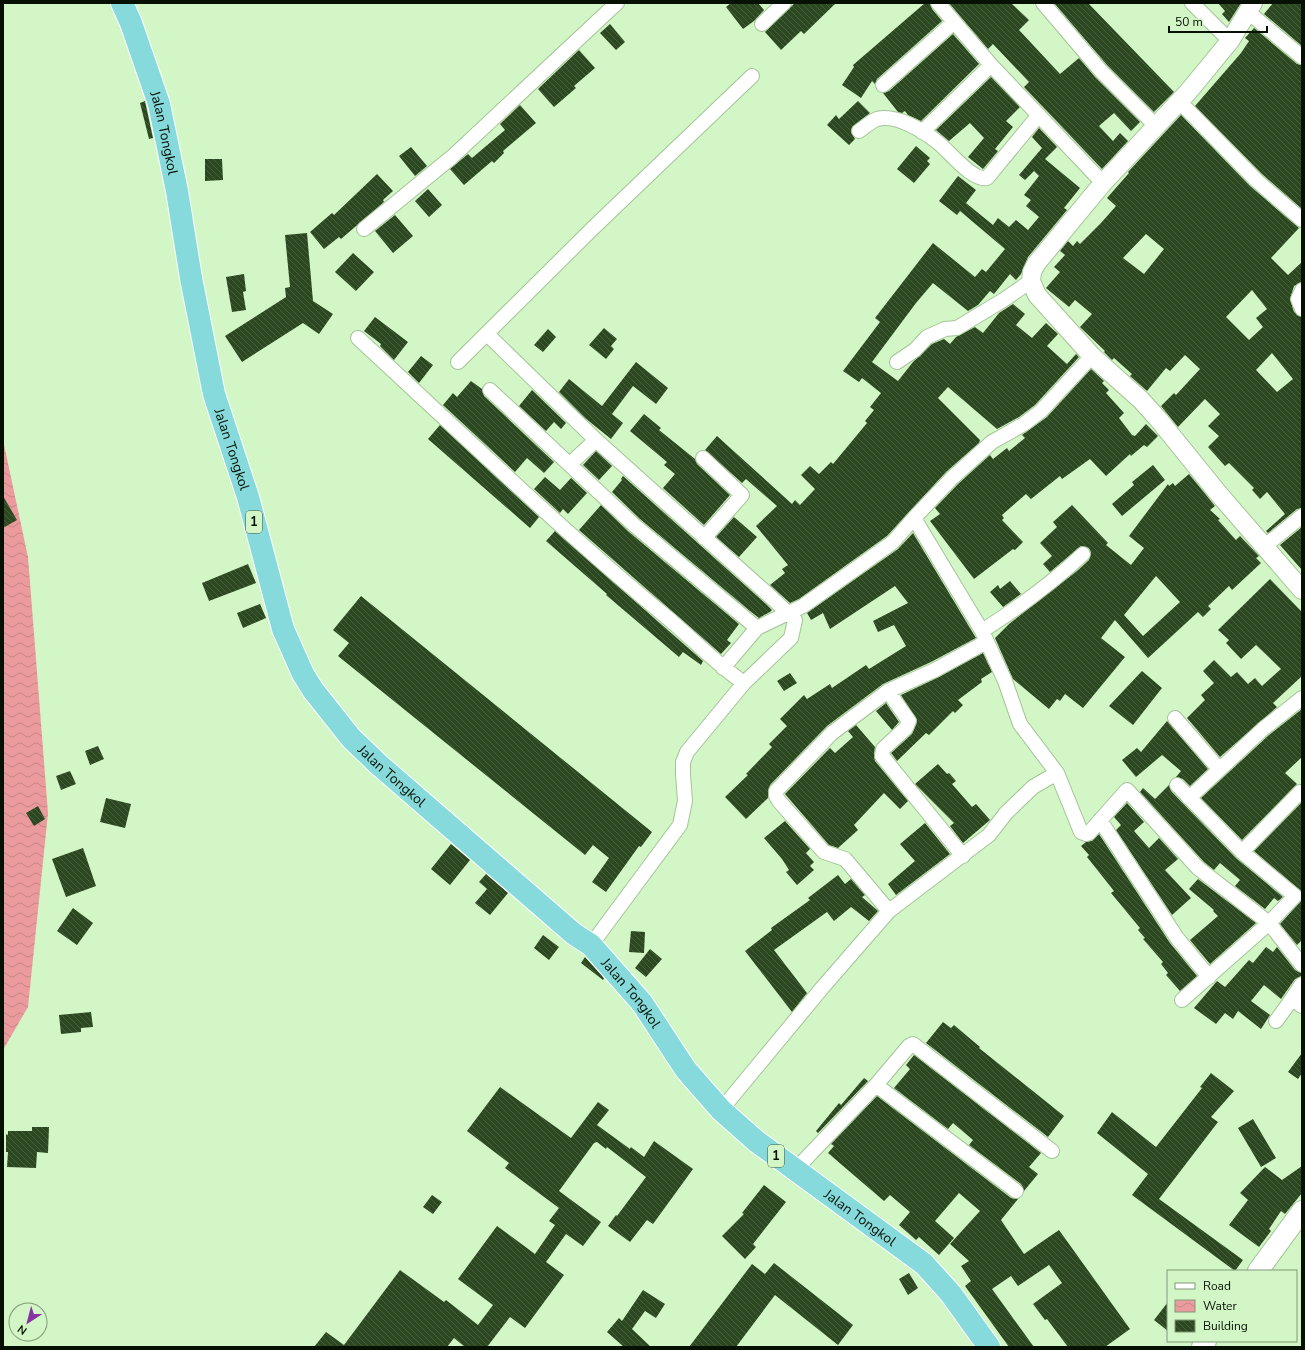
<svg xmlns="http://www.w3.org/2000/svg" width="1305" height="1350" viewBox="0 0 1305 1350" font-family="'Nunito Sans',sans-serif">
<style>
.water{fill:url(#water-waves)}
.building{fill:url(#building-back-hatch);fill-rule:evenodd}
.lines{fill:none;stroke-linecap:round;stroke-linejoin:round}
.minor-casing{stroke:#a3c496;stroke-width:16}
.tertiary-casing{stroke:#a3c496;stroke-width:20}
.secondary-casing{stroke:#a3c496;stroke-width:22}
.trunk-casing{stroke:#fff;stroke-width:24}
.minor{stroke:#fff;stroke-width:14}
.tertiary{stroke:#fff;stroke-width:18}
.secondary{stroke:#fff;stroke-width:20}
.trunk{stroke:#86dadc;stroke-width:22}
.labels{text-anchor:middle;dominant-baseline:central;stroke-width:4;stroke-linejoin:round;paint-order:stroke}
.shield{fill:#d3f6c6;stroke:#44553e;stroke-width:1}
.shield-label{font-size:13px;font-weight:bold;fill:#061003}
.street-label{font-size:14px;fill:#061003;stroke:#d3f6c6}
</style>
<defs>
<pattern id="water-waves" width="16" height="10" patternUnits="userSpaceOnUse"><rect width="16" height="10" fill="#eb9b9e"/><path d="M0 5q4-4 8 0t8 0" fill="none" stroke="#c88486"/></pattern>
<pattern id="building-back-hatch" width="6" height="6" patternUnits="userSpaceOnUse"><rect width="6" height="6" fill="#2c4820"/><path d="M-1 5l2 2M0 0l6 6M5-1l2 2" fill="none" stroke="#475e3d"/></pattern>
</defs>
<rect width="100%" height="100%" fill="#d3f6c6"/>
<path class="water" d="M3 440 28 557 48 813 28 1007 3 1050Z"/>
<path class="building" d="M731 3H758L764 10 754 21 743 29 726 7Z
M795 3H836L804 34 801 31 781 50 765 32Z
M925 3H930L932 9 942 21 877 79 875 84 872 81 861 98 842 85 854 67 853 65Z
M949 3H1011L1029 20 1019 30 1060 74 1079 58 1095 77 1140 122 1131 131 1114 113 1099 126 1113 141 1120 133 1128 141 1102 169 1024 87 1029 82 993 44 988 49Z
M1054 3H1088L1174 92 1154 112 1107 65Z
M1218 3H1241L1229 22 1222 14 1225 11Z
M1273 3H1302V46L1264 14Z
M610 24 625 42 616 50 600 33Z
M1254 28 1297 64 1302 65V209L1262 174 1195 106 1241 53 1249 41 1245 38Z
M953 34 979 64 921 121 908 115 905 111 902 113 898 112 883 93 889 91Z
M579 50 595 68 574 86 576 88 554 107 538 89Z
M991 77 1020 107 1006 121 1013 127 995 149 998 151 983 169 968 157 984 138 970 123 949 141 936 130Z
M145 101 153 138 149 139 140 103Z
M858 101 870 113 852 127 851 132 855 139 849 145 827 125 836 115 839 119Z
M520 105 536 123 503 151 504 153 494 163 492 161 464 185 450 169 468 154 472 158 505 130 500 124Z
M1181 115 1250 186 1299 228 1271 258 1288 275 1302 262V282L1294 286 1290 299 1294 312 1302 317V508L1297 509 1268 533 1266 531 1285 514 1267 492 1260 499 1252 490 1254 488 1229 463 1225 466 1208 447 1219 436 1208 426 1220 414 1205 399 1178 427 1161 406 1174 393 1176 395 1200 369 1185 355 1170 371 1166 368 1147 391 1130 376 1132 374 1114 358 1112 360 1104 352 1105 351 1080 327 1092 314 1075 300 1069 307 1046 288 1060 272 1054 267 1065 255 1060 251 1068 241 1073 246 1077 241 1080 244 1101 223 1116 206 1107 198 1129 173 1128 172ZM1146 234 1164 249 1144 274 1123 258ZM1252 290 1267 309 1256 318 1263 327 1249 340 1226 317ZM1272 353 1293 379 1277 392 1256 370Z
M1039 128 1057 147 1045 159 1080 188 1064 208 1067 210 1028 257 1021 274 1016 280 1010 274 994 294 990 291 978 305 968 311 933 283 916 303 872 362 898 381 913 362 932 344 944 339 950 344 956 337 975 327 983 333 999 313 1013 304 1025 314 1016 325 1032 338 1046 323 1058 334 1047 346 1067 364 1076 354 1079 357 1035 405 1019 417 997 429 948 387 938 398 980 440 979 443 946 472 887 536 799 599 790 603 770 585 785 573 782 569 788 565 756 526 777 506 746 479 742 483 741 482 705 450 717 436 792 504 795 500 800 505 815 489 801 475 810 466 819 474 831 462 833 464 867 423 865 421 874 410 870 407 881 393 862 378 859 382 843 371 880 322 875 318 933 243 975 277 982 269 986 272 1005 249 960 211 957 215 939 201 958 176 976 190 966 203 993 225 998 218 1009 227 1016 220 1028 230 1039 217 1026 206 1031 200 1024 195 1039 176 1034 171 1025 180 1019 175 1042 148 1032 137Z
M916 146 930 158 927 161 930 164 914 183 897 169Z
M411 147 427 166 415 176 399 156Z
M205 159H222L223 180 205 181Z
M377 174 393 191 383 200 384 202 341 239 339 237 324 249 310 232 332 213 334 215Z
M428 189 442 205 429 217 415 201Z
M395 215 413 236 393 253 375 231Z
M307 233 313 301 333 314 319 334 303 323 242 362 225 336 286 297 285 288 290 287 285 235Z
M353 253 374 272 356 291 335 272Z
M244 274 246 291 243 292 246 310 232 312 226 277Z
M375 317 408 342 394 360 380 346 381 344 364 331Z
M604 328 617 339 611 346 614 349 606 359 589 345Z
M548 329 556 337 543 352 534 345Z
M421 356 433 365 419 383 408 372Z
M636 362 668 388 656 404 633 386 612 414 623 423 611 439 585 418 559 392 569 379 602 406Z
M1091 369 1104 381 1102 383 1109 390 1106 393 1124 413 1119 418 1132 435 1135 436 1146 424 1158 436 1147 447 1144 445 1131 456 1130 454 1106 476 1090 459 1062 479 1060 476 1031 499 1026 494 1002 515 1004 518 1002 520 1023 542 1015 550 1013 549 974 579 930 521 940 514 935 508 958 484 990 455 993 459 1007 448 1009 451 1025 438 1022 435 1047 417Z
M471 381 482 389 484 396 554 462 544 473 527 458 515 472 443 405 453 393 457 397Z
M532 390 566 423 561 429 554 422 546 431 519 406Z
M644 414 661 428 659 430 695 459 697 464 730 495 704 525 663 488 675 474 664 465 667 462 630 431Z
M440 425 539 517 530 528 428 439Z
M596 451 612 466 599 480 583 465Z
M1153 465 1165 480 1122 516 1112 504 1134 485 1132 482Z
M1189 474 1215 506 1210 510 1220 519 1218 520 1236 540 1240 536 1259 556 1256 558 1261 563 1232 590 1229 586 1208 606 1211 609 1203 617 1198 612 1148 658 1115 620 1101 638 1125 657 1083 708 1065 694 1060 701 1057 699 1049 709 1013 679 995 638 1009 624 1077 571 1089 560 1091 553 1089 548 1081 546 1050 572 1043 564 1052 556 1040 543 1057 527 1053 522 1072 505 1108 543 1106 545 1131 565 1144 548 1129 536 1168 484 1169 486 1173 483 1175 486ZM1156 576 1180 602 1143 636 1124 615Z
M623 476 766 604 772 610 770 612 759 618 750 611 640 519 612 492 622 480 621 479Z
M545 477 560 490 571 478 587 493 568 514 563 509 560 513 534 489Z
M3 496 17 520 3 528Z
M601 505 629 532 739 624 727 640 731 643 721 654 579 530Z
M734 517 757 537 739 557 716 537Z
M1302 527V570L1280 545Z
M555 531 703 661 701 665 683 652 679 657 606 595 607 594 546 541Z
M913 533 976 638 931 662 883 684 827 726 770 785 768 791V798L746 819 725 797 748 775 746 774 772 747 769 744 787 726 780 719 804 695 807 699 830 684 832 688 866 665 869 669 906 646 894 625 878 632 873 621 908 603 895 586 830 629 823 613 811 620 807 613 898 549Z
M248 564 256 583 209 601 202 583Z
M1270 579 1302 612V676L1273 703 1277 707 1220 757 1187 718 1205 700 1201 695 1214 683 1203 671 1214 660 1231 677 1237 672 1248 684 1255 678 1262 686 1281 669 1256 645 1241 659 1226 643 1229 640 1218 630Z
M1010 581 1021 594 1003 607 990 592 998 585 1000 589Z
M361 596 652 832 641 847 639 846 606 892 592 882 609 858 593 845 585 855 338 656 349 643 333 630Z
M260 604 266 618 243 628 237 613Z
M983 653 992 672 981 679 982 682 958 700 963 705 955 713 953 711 929 735 926 733 897 761 891 753 912 734 917 721 901 695 939 677Z
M1142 671 1162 688 1133 725 1109 706Z
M790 673 797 683 784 691 777 681Z
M886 703 899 722 892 730 876 711Z
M1302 709V757L1285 773 1297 784 1242 840 1201 798 1269 735Z
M1167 721 1208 769 1190 786 1183 779 1176 777 1181 771 1162 755 1136 777 1122 760 1137 748 1141 752Z
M856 725 875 747 874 755 875 761 908 801 900 809 884 793 854 825 858 830 838 848 829 845 785 794 830 748 835 753 853 737 848 731Z
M98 746 104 759 90 765 85 751Z
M938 764 947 774 949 773 956 781 952 784 972 807 976 804 990 820 963 843 950 826 954 823 915 784Z
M70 771 76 784 61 790 56 776Z
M1169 785 1171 791 1236 858 1283 897 1278 901 1274 898 1265 909 1235 886 1240 880 1220 863 1214 870 1204 862 1140 792 1143 788 1155 799Z
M106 798 131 804 125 828 100 822Z
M1302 802V892L1254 851Z
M1127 803 1144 822 1134 831 1149 848 1159 838 1178 859 1165 870 1191 898 1172 915 1116 830 1121 825 1114 817Z
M38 806 45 819 34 826 26 813Z
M785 821 810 849 806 853 814 862 810 866 814 870 797 885 786 872 789 870 782 859 764 838Z
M925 823 950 854 896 895 888 884 915 861 900 844Z
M1099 834 1170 943 1197 976 1180 991 1166 975 1168 973 1161 964 1163 962 1143 939 1145 938 1138 930 1140 928 1111 893 1114 891 1087 857 1089 855 1081 846 1086 842 1092 841Z
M451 844 470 860 450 885 431 869Z
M83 848 96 886 66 897 52 859Z
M486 874 508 893 490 915 475 903 487 889 479 882Z
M838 875 845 884 851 879 865 895 862 897 878 911 869 921 851 907 834 921 827 912 774 950 807 993 792 1012 745 951 772 930 771 928 810 900 808 898Z
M1198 879 1256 923 1210 964 1190 940 1218 916 1213 911 1214 910 1189 889Z
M1302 900V940L1297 945 1280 924Z
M73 908 93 923 77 945 57 931Z
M631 931 645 932 644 953 629 952Z
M543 935 559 947 549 960 534 948Z
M1266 947 1273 952 1277 947 1295 970 1302 973V976L1295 979 1281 999 1264 985 1251 1001 1270 1015 1261 1029 1238 1011 1233 1019 1225 1013 1216 1024 1194 1008 1217 981 1225 987 1249 960 1253 963Z
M650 949 662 959 646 977 635 968Z
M585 957 604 978 603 980 581 963Z
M91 1012 93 1027 81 1028V1032L61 1034 59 1015Z
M943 1022 951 1028 954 1025 980 1047 979 1048 1064 1116 1048 1137 926 1043Z
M1302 1053V1073L1298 1079 1288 1072Z
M914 1055 1041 1153 1029 1167 1038 1174 1024 1191 1021 1184 969 1145 973 1140 953 1123 948 1129 894 1088 910 1069 906 1065Z
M1211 1073 1234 1091 1211 1117 1218 1122 1159 1199 1243 1260 1235 1271 1132 1195 1148 1174 1097 1133 1112 1112 1156 1147 1202 1088 1200 1087Z
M864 1078 868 1081 818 1133 816 1131 839 1103 841 1105Z
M500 1087 571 1138 598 1102 609 1110 597 1125 630 1149 631 1147 644 1157 654 1141 693 1169 653 1224 647 1220 630 1242 608 1226 616 1215 617 1216 646 1177 607 1147 606 1149 597 1142 594 1143 559 1191 601 1222 583 1246 566 1234 546 1262 564 1275 525 1328 510 1317 487 1347H465L454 1338 447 1347H314L326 1332 344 1345 400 1270 444 1302 446 1300 478 1325 493 1305 458 1279 497 1226 535 1254 555 1225 549 1221 559 1208 505 1168 509 1163 467 1131Z
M877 1096 1011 1198 1018 1199 1001 1220 1024 1254 1059 1230 1130 1329 1105 1347H1068L1047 1319 1045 1320 1033 1304 1062 1283 1049 1265 1018 1286 1011 1276 992 1289 1034 1347H1009L965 1286 971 1281 961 1266 969 1261 950 1244 980 1211 959 1193 935 1221 954 1238 939 1255 919 1237 916 1240 899 1225 910 1212 890 1195 884 1201 828 1153 834 1146 831 1144Z
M1253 1119 1276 1158 1261 1167 1238 1128Z
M32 1127H49L48 1153 37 1152 36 1168 7 1167 8 1152H6V1134L8 1135V1131H32Z
M1302 1166V1193L1285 1214 1281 1211 1269 1229 1271 1231 1259 1247 1229 1225 1248 1200 1240 1193 1265 1167 1282 1180Z
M764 1185 786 1202 753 1244 756 1247 745 1259 722 1236 744 1214 742 1213Z
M432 1195 442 1202 433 1214 423 1207Z
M774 1263 853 1325 838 1345 775 1295 736 1347H689L752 1264 765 1274Z
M909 1273 918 1288 908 1295 899 1279Z
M643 1290 665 1304 656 1318 645 1311 632 1329 651 1347H624L607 1332 619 1318 622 1321Z
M1168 1302V1331L1154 1320Z"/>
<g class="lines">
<defs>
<path id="minor" d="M938 3 991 65 1103 183
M1043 3 1101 71 1156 126
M1192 3 1230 41
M1248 12 1302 57
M762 24 784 3
M883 85 954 22
M1179 101 1256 180 1302 220
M859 131C864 128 871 121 877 119 896 114 922 130 936 141 949 150 971 181 987 178L1038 116
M922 132 991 65
M364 229 452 157 617 3
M1302 290 1298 299 1302 309
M487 334 596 440 772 598 795 620 791 638 744 683 687 752 683 762V774L685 801 680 825 591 945
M358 338C459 431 558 527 663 614 691 637 715 663 744 683
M1092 356 1041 411 1024 424 992 442 952 478 914 518 982 631 1005 681 1020 724 1057 773 1081 832 1086 834 1089 833 1127 790 1198 868 1269 923 1302 965
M458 362 593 228 752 76
M897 362 915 350 927 337 945 329 957 328 1005 299 1031 281
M490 390 634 525 757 628
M703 458 742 495 704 538
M570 464 596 440
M1265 546 1302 516
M982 631C1018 608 1051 584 1083 554
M723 668 757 628 803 606 861 565 893 542 914 518
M888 691 909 721 906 728 883 749 882 756 963 856
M1175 718 1219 769
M1177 785 1242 852 1295 896 1269 923 1182 1000
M1189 798 1263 729 1302 698
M1100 820 1177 938 1209 977
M1242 852 1300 792
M889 911 845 859 824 852 779 801 776 796V791L832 733 888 691 935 670 986 642
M1302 984 1292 999 1302 1006
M1276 1021 1292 999
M876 1085 1016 1191
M721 1110 822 988 889 911 989 835 1006 813 1033 787 1057 773
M795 1170 876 1085 909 1046 913 1044 1052 1151"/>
<path id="tertiary" d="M1253 3 1230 41 1188 92 1103 183 1036 264 1032 272 1031 281 1037 295 1092 356 1141 400 1159 420 1218 493 1302 590"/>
<path id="secondary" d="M1258 1271 1302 1211
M1202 1347 1206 1341"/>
<g id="trunk">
<path id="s1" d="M122 3 131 23 159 104 177 191 191 278 214 394 248 497 283 629 303 674 313 690 351 738 378 764 574 934 591 945 642 1003 686 1070 721 1110 756 1141 924 1264 951 1294 989 1347"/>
</g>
</defs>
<use href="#minor" class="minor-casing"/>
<use href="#tertiary" class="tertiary-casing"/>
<use href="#secondary" class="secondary-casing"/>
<use href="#trunk" class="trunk-casing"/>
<use href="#minor" class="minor"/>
<use href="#tertiary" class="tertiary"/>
<use href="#secondary" class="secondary"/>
<use href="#trunk" class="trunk"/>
</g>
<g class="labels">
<g class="shield">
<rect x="246" y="511" width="16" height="22" rx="3"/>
<rect x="768" y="1145" width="16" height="22" rx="3"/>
</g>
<g class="shield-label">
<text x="254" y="522">1</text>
<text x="776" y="1156">1</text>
</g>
<g class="street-label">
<text stroke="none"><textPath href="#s1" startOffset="137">Jalan Tongkol</textPath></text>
<text stroke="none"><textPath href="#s1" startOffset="461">Jalan Tongkol</textPath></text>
<text stroke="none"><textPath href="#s1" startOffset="833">Jalan Tongkol</textPath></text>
<text stroke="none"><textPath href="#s1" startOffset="1157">Jalan Tongkol</textPath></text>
<text stroke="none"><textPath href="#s1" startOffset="1481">Jalan Tongkol</textPath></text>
</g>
</g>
<rect width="1305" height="1350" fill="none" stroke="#061003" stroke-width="8"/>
<rect x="1167" y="1270" width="130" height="72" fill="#d3f6c6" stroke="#819a78"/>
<rect x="1175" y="1283" width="20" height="6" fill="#ffffff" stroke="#819a78"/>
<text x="1203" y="1290" font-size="12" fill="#061003">Road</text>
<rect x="1175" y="1300" width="20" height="12" fill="url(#water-waves)" stroke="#819a78"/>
<text x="1203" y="1310" font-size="12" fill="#061003">Water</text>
<rect x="1175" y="1320" width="20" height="12" fill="url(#building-back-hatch)" stroke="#819a78"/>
<text x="1203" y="1330" font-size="12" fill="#061003">Building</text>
<g transform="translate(28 1322) rotate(216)"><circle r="19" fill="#d3f6c6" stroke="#819a78"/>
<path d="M0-3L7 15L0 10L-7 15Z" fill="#8733a1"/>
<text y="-6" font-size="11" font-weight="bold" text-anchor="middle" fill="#061003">N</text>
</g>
<path d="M1169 26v6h98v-6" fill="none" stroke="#061003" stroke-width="2"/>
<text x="1175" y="26" font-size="12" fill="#061003" stroke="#d3f6c6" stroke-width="3" paint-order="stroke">50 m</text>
</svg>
